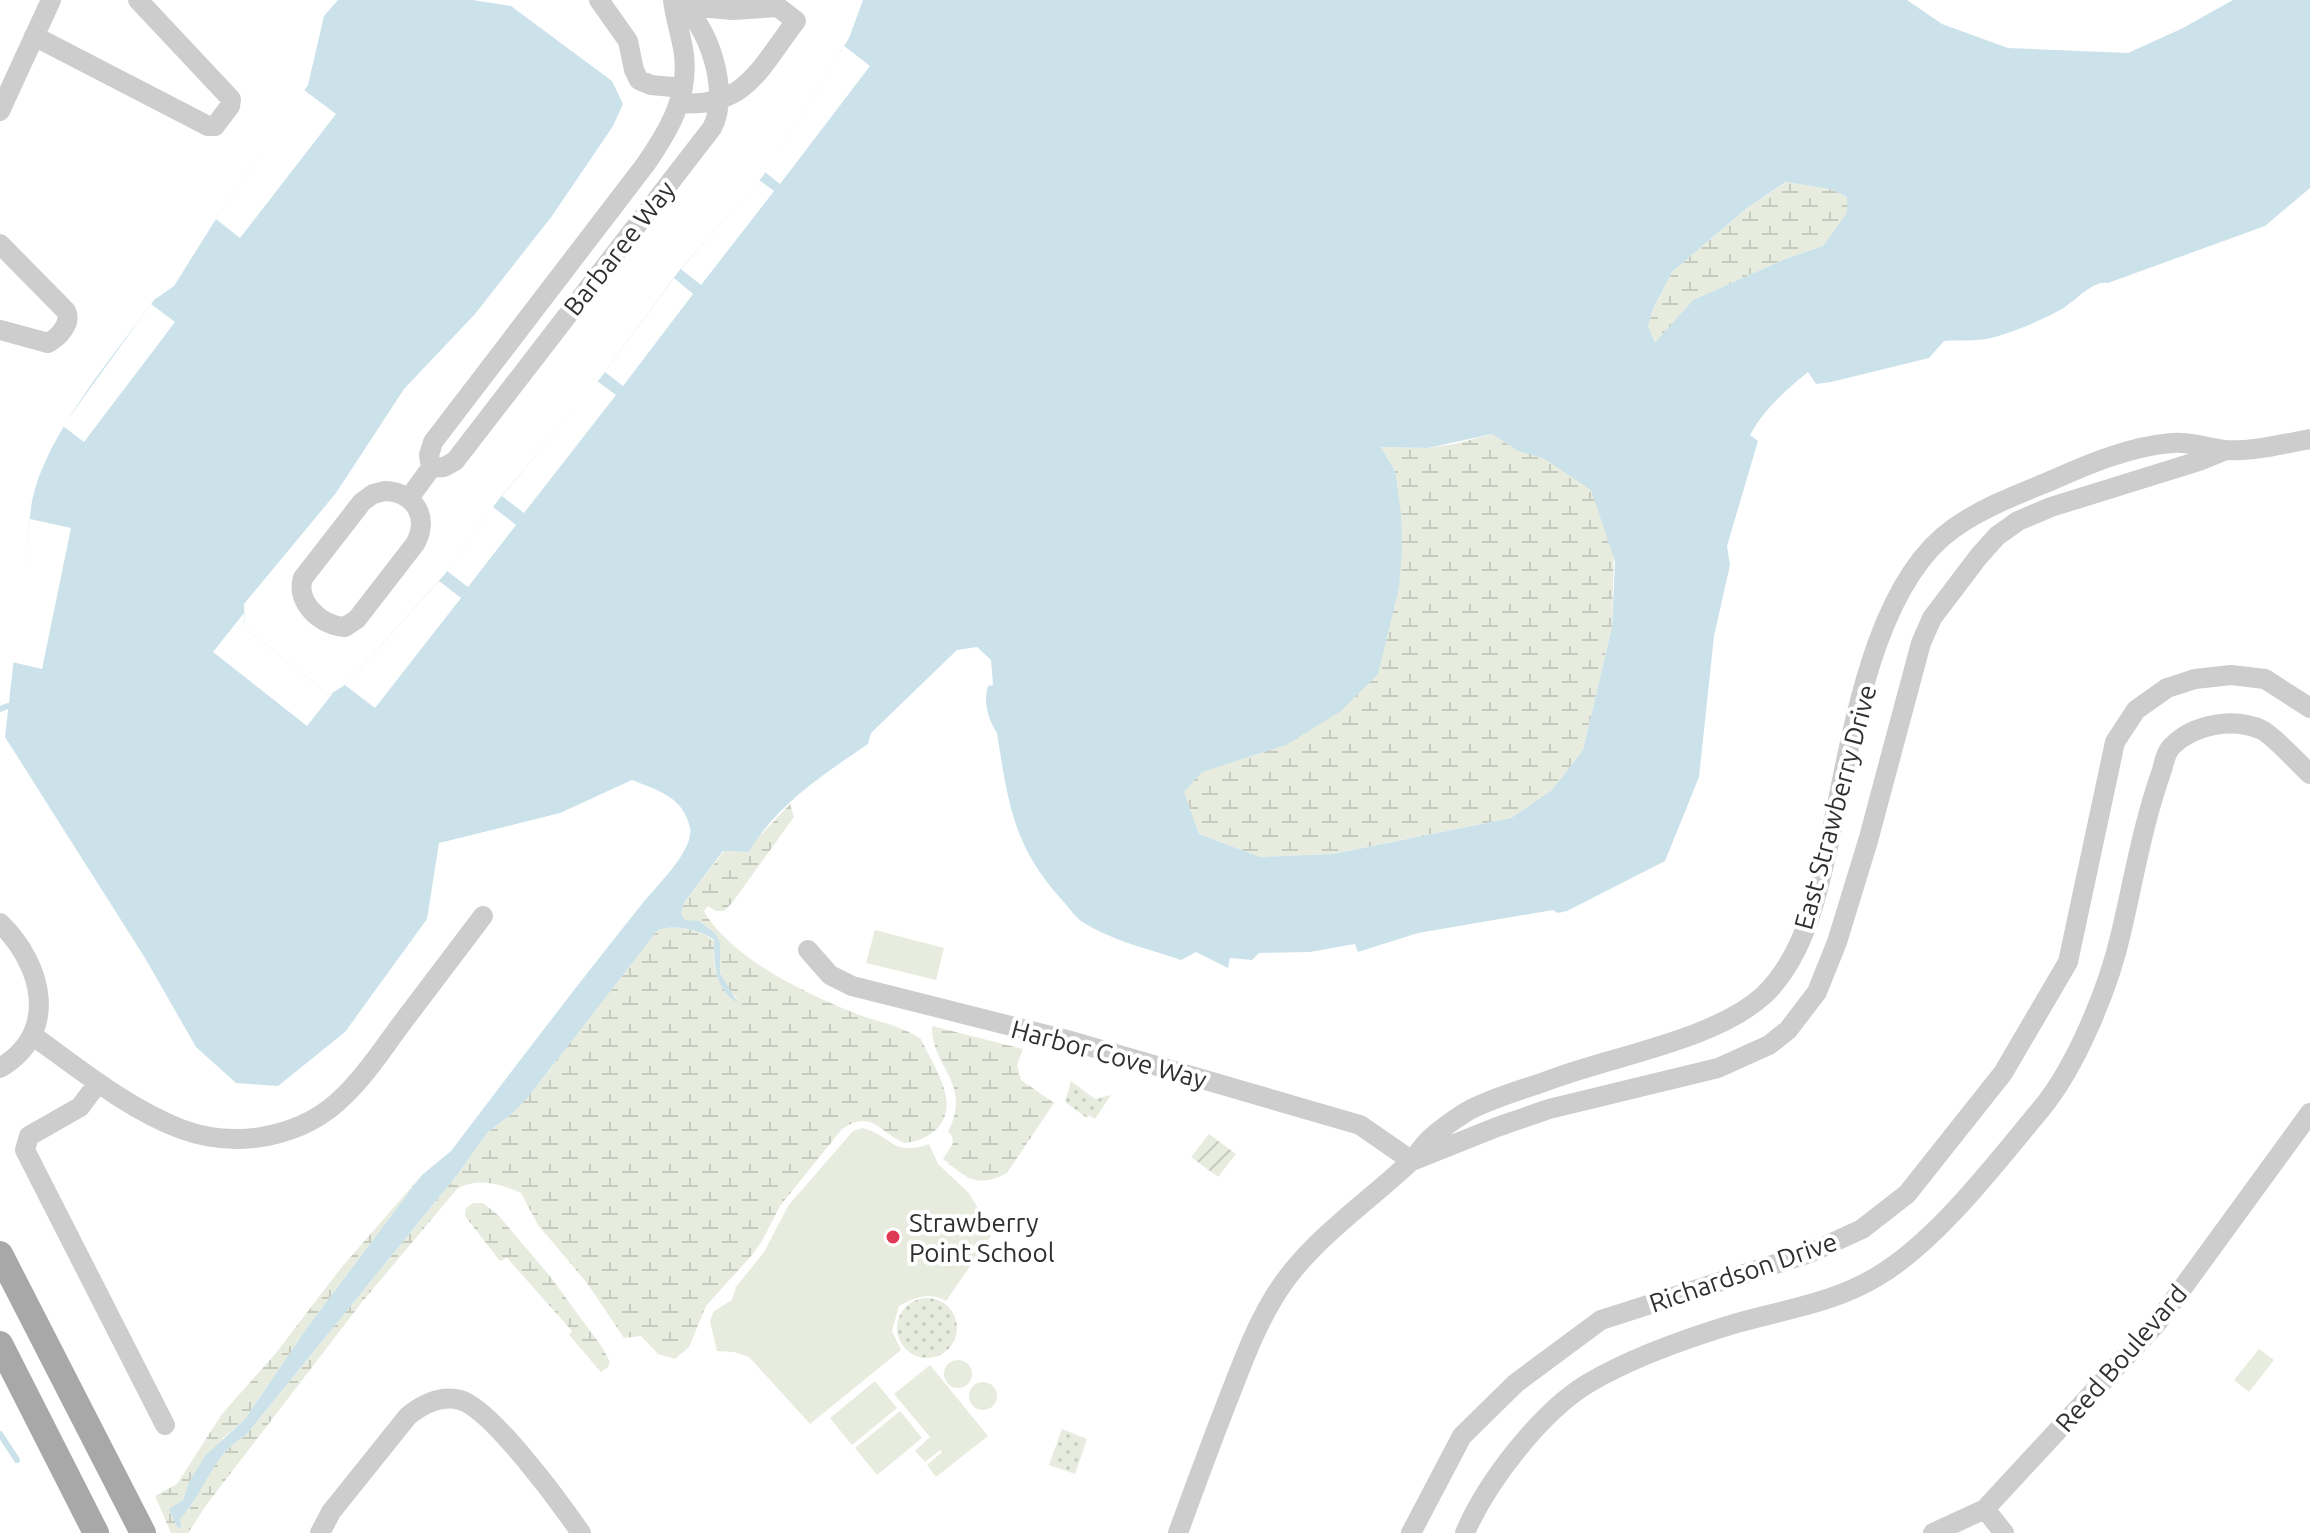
<svg xmlns="http://www.w3.org/2000/svg" width="2310" height="1533" viewBox="0 0 2310 1533" font-family="Ubuntu,sans-serif">
<style>
.grass{fill:#e7ecde}
.wetland{fill:url(#wetland-marsh)}
.park{fill:url(#park-dots)}
.garden{fill:url(#garden-furrows)}
.water{fill:#cbe2eb;fill-rule:evenodd}
.pier{fill:#fff}
.lines{fill:none;stroke-linecap:round;stroke-linejoin:round}
.stream{stroke:#cbe2eb;stroke-width:6}
.minor{stroke:#cdcdcd;stroke-width:20}
.major{stroke:#a8a8a8;stroke-width:26}
.poi-dot{fill:#e03955;stroke:#fff;stroke-width:3}
.labels{text-anchor:middle;dominant-baseline:central;stroke-width:8;stroke-linejoin:round;paint-order:stroke}
.street-label{font-size:26px;fill:#303030;stroke:#fff}
.poi-label{font-size:26px;fill:#303030;stroke:#fff;text-anchor:start}
</style>
<defs>
<pattern id="wetland-marsh" width="20" height="14" patternUnits="userSpaceOnUse" patternTransform="scale(2)"><rect width="20" height="14" fill="#e7ecde"/><path d="M1 5h8M5 5V1M11 12h8M15 12V8" fill="none" stroke="#c6cbbf"/></pattern>
<pattern id="park-dots" width="8" height="8" patternUnits="userSpaceOnUse" patternTransform="scale(2)"><rect width="8" height="8" fill="#e7ecde"/><path d="M2 2h.1M6 6h.1" fill="none" stroke="#c6cbbf" stroke-width="1.8" stroke-linecap="round"/></pattern>
<pattern id="garden-furrows" width="10" height="10" patternUnits="userSpaceOnUse" patternTransform="scale(2)"><rect width="10" height="10" fill="#e7ecde"/><path d="M-1 1l2-2M0 10L10 0M9 11l2-2" fill="none" stroke="#c6cbbf"/></pattern>
</defs>
<rect width="100%" height="100%" fill="#fff"/>
<path class="grass" d="M875 930 944 948 936 980 866 963Z
M863 1128C894 1137 892 1157 929 1144L938 1164 969 1193 981 1214 978 1223 991 1236 946 1301C928 1291 915 1298 899 1306L892 1331 901 1350 810 1424 749 1357 734 1352 717 1351 710 1321 714 1311 732 1300 736 1287 764 1252 788 1206 853 1131Z
M2259 1349 2274 1360 2249 1392 2234 1380Z
M944 1374a14 14 0 1 1 28 0a14 14 0 1 1-28 0Z
M930 1365 988 1436 936 1477 927 1465 942 1452 940 1450 925 1462 915 1451 930 1437 894 1394Z
M875 1381 897 1408 852 1445 830 1418Z
M969 1396a14 14 0 1 1 28 0a14 14 0 1 1-28 0Z
M900 1411 922 1438 877 1475 855 1448Z"/>
<path class="wetland" d="M1787 182 1830 189 1847 197 1848 213 1823 246 1785 259 1693 300 1655 344 1648 326 1653 309 1672 272 1747 208Z
M1492 434 1518 451 1616 470 1612 627 1583 750 1552 790 1511 818 1333 854 1260 857 1199 834 1183 792 1202 771 1265 752 1395 471 1381 447 1428 448 1455 444Z
M790 804 794 817 732 903 724 911H716L708 906 704 911C730 958 808 995 857 1014 878 1022 902 1026 921 1039 929 1057 943 1078 946 1097 951 1125 928 1141 904 1143 879 1132 872 1109 842 1129L780 1206 762 1241 752 1255 706 1306 689 1347 675 1359 658 1354 641 1336 624 1338 587 1283 538 1225 521 1193C500 1184 478 1177 457 1189L362 1302 207 1504 188 1533H171L155 1496 177 1484 222 1414 276 1353 341 1268 422 1175 309 1325 245 1419 223 1438 189 1482 183 1500 175 1507 188 1511C205 1483 216 1453 245 1436L457 1175 488 1132 513 1113 550 1070 560 1054 657 931C671 923 702 930 714 941 713 966 715 986 738 1000 730 990 720 980 719 966 717 954 721 946 716 934L685 921 681 914 683 904 724 851 749 852 756 840Z
M932 1026 1023 1049 1017 1065 1021 1080 1054 1103 1007 1173C976 1189 967 1178 943 1159L953 1143 952 1136 948 1132C973 1082 931 1068 932 1026Z
M473 1203H483L498 1215 549 1275 602 1347 610 1362 608 1367 601 1372 569 1335 572 1331 507 1258 500 1261 465 1216 466 1208Z"/>
<path class="park" d="M1071 1081 1095 1099 1111 1095 1095 1119 1089 1115 1087 1118 1065 1102Z
M897 1328a30 30 0 1 1 60 0a30 30 0 1 1-60 0Z
M1062 1429 1087 1439 1075 1474 1049 1465Z"/>
<path class="garden" d="M1209 1134 1236 1154 1218 1177 1191 1157Z"/>
<path class="water" d="M338 0H472L511 6 612 81 623 104 613 126 552 216 475 314 404 389 336 493 244 604 245 628 329 695 345 685 445 574 499 499 602 376 678 272 763 176 849 38 863 0H1907L1942 24 2008 48 2128 53 2183 28 2233 0H2310V188L2265 226 2108 283C2093 280 2075 301 2062 309 2040 321 2012 333 1987 339 1974 341 1958 340 1944 341L1929 358 1831 382 1816 384 1808 372C1785 391 1765 408 1750 435L1758 441 1727 546 1730 565 1714 636 1699 777 1665 861 1567 911 1558 913 1553 910 1418 933 1358 952 1355 944 1310 952 1259 953 1252 960 1230 958 1228 968 1196 952 1181 960C1149 949 1113 941 1084 923 1076 918 1069 908 1063 901 1013 847 1008 802 997 733 988 719 983 702 988 686L993 685 991 660 977 647 957 650 871 733 868 744C824 774 776 805 749 852L723 851 683 904 681 914 685 920 699 921 716 934 720 943V973L738 1003C715 989 714 965 714 940 702 930 671 923 657 931L529 1096 513 1113 488 1132 457 1175 245 1436C211 1455 205 1493 180 1519L181 1528 177 1527 169 1509 183 1500 189 1482 205 1456 245 1419 309 1325 422 1175 451 1151C514 1068 577 985 642 904 656 886 694 851 690 828 684 797 657 790 632 780L560 813 439 843 427 919 345 1032 278 1086 236 1083 196 1047 145 958 5 737 31 508C41 439 114 356 154 300L174 286 216 219 308 85 324 16ZM1786 182 1830 189 1847 197V213L1823 246 1785 259 1693 300 1655 343 1648 326 1653 309 1672 272 1747 208ZM1492 434 1518 451 1543 458 1591 490 1615 561 1612 627 1583 750 1552 790 1511 818 1333 854 1260 857 1199 834 1184 792 1202 772 1286 745 1341 711 1378 674 1399 588 1402 548 1401 513 1395 471 1381 447 1428 448Z"/>
<path class="pier" d="M844 46 870 66 780 184 765 172Z
M304 90 336 114 240 238 216 219Z
M759 180 774 191 701 285 681 269Z
M674 278 693 294 623 386 605 372Z
M151 304 175 322 84 442 63 426Z
M597 381 616 395 524 513 502 496Z
M493 507 516 525 468 587 447 571Z
M30 519 71 528 42 669 12 662Z
M439 581 461 598 375 708 345 685Z
M244 613 245 628 329 695 333 693 307 726 213 652Z"/>
<g class="lines">
<path class="stream" d="M0 709 8 706
M0 1434 17 1460"/>
<path class="minor" d="M599 0 628 41 634 70 639 80 651 85 683 88
M34 36 208 126H215L230 106 231 99 138 0
M679 103C746 108 759 69 796 21L778 7 733 10 685 6
M0 111 51 0
M0 244 66 311C72 323 59 337 48 343L0 330
M431 468 429 455 433 442 645 165C668 132 689 97 684 55 682 37 675 19 673 0
M385 491C415 492 430 518 415 544L357 619 345 627C321 626 295 602 303 578L362 502 373 494Z
M409 498 431 468 444 467 455 461 712 128C731 93 709 22 676 0
M0 923C43 965 60 1032 0 1068
M808 950 830 975 852 986 1071 1041 1360 1125 1412 1161
M32 1035C78 1068 128 1109 181 1129 237 1150 304 1137 345 1095 367 1074 384 1047 402 1023 429 987 456 952 483 916
M98 1083 80 1107 29 1136 25 1150 165 1425
M1412 1161 1497 1127 1549 1109 1718 1068 1769 1045 1788 1030 1817 992 1837 942 1868 841 1921 643 1932 618 1979 556 1997 536 2018 521 2051 507 2199 461 2226 450
M1985 1509 2004 1533
M320 1533 331 1512 408 1416C423 1404 441 1395 460 1400 491 1408 561 1504 581 1533
M1178 1533C1194 1489 1210 1446 1227 1402 1241 1367 1253 1332 1273 1299 1305 1244 1362 1207 1408 1164 1415 1158 1419 1151 1425 1144 1436 1132 1452 1121 1466 1112 1493 1097 1526 1089 1555 1078 1618 1055 1716 1039 1764 995 1809 952 1821 878 1834 819 1853 730 1875 583 1954 528 1982 508 2016 495 2048 482 2086 465 2130 446 2172 443 2189 441 2207 448 2224 450 2251 452 2283 444 2310 439
M1411 1533 1462 1436 1516 1383 1601 1320 1810 1253 1862 1229 1907 1194 2003 1073 2068 962 2115 742 2136 710 2167 688 2195 679 2231 675 2265 679 2310 708
M1465 1533C1486 1483 1540 1413 1587 1384 1632 1357 1687 1338 1737 1323 1786 1309 1834 1303 1878 1276 1937 1241 1996 1163 2041 1109 2076 1067 2109 987 2121 933 2134 878 2143 823 2162 770 2164 762 2166 752 2172 746 2194 724 2234 717 2262 730 2274 736 2299 764 2310 774
M1933 1533 1985 1509 2157 1323 2310 1113"/>
<path class="major" d="M0 1254 143 1533
M0 1344 96 1533"/>
</g>
<circle class="poi-dot" cx="893" cy="1237" r="8"/>
<g class="labels">
<g class="street-label">
<text transform="translate(619 248) rotate(-52)">Barbaree Way</text>
<text transform="translate(1835 807) rotate(-75)">East Strawberry Drive</text>
<text transform="translate(1109 1054) rotate(15)">Harbor Cove Way</text>
<text transform="translate(1743 1272) rotate(-19)">Richardson Drive</text>
<text transform="translate(2121 1358) rotate(-49)">Reed Boulevard</text>
</g>
<g class="poi-label">
<text x="909" y="1222">Strawberry<tspan x="909" dy="30">Point School</tspan></text>
</g>
</g>
</svg>
